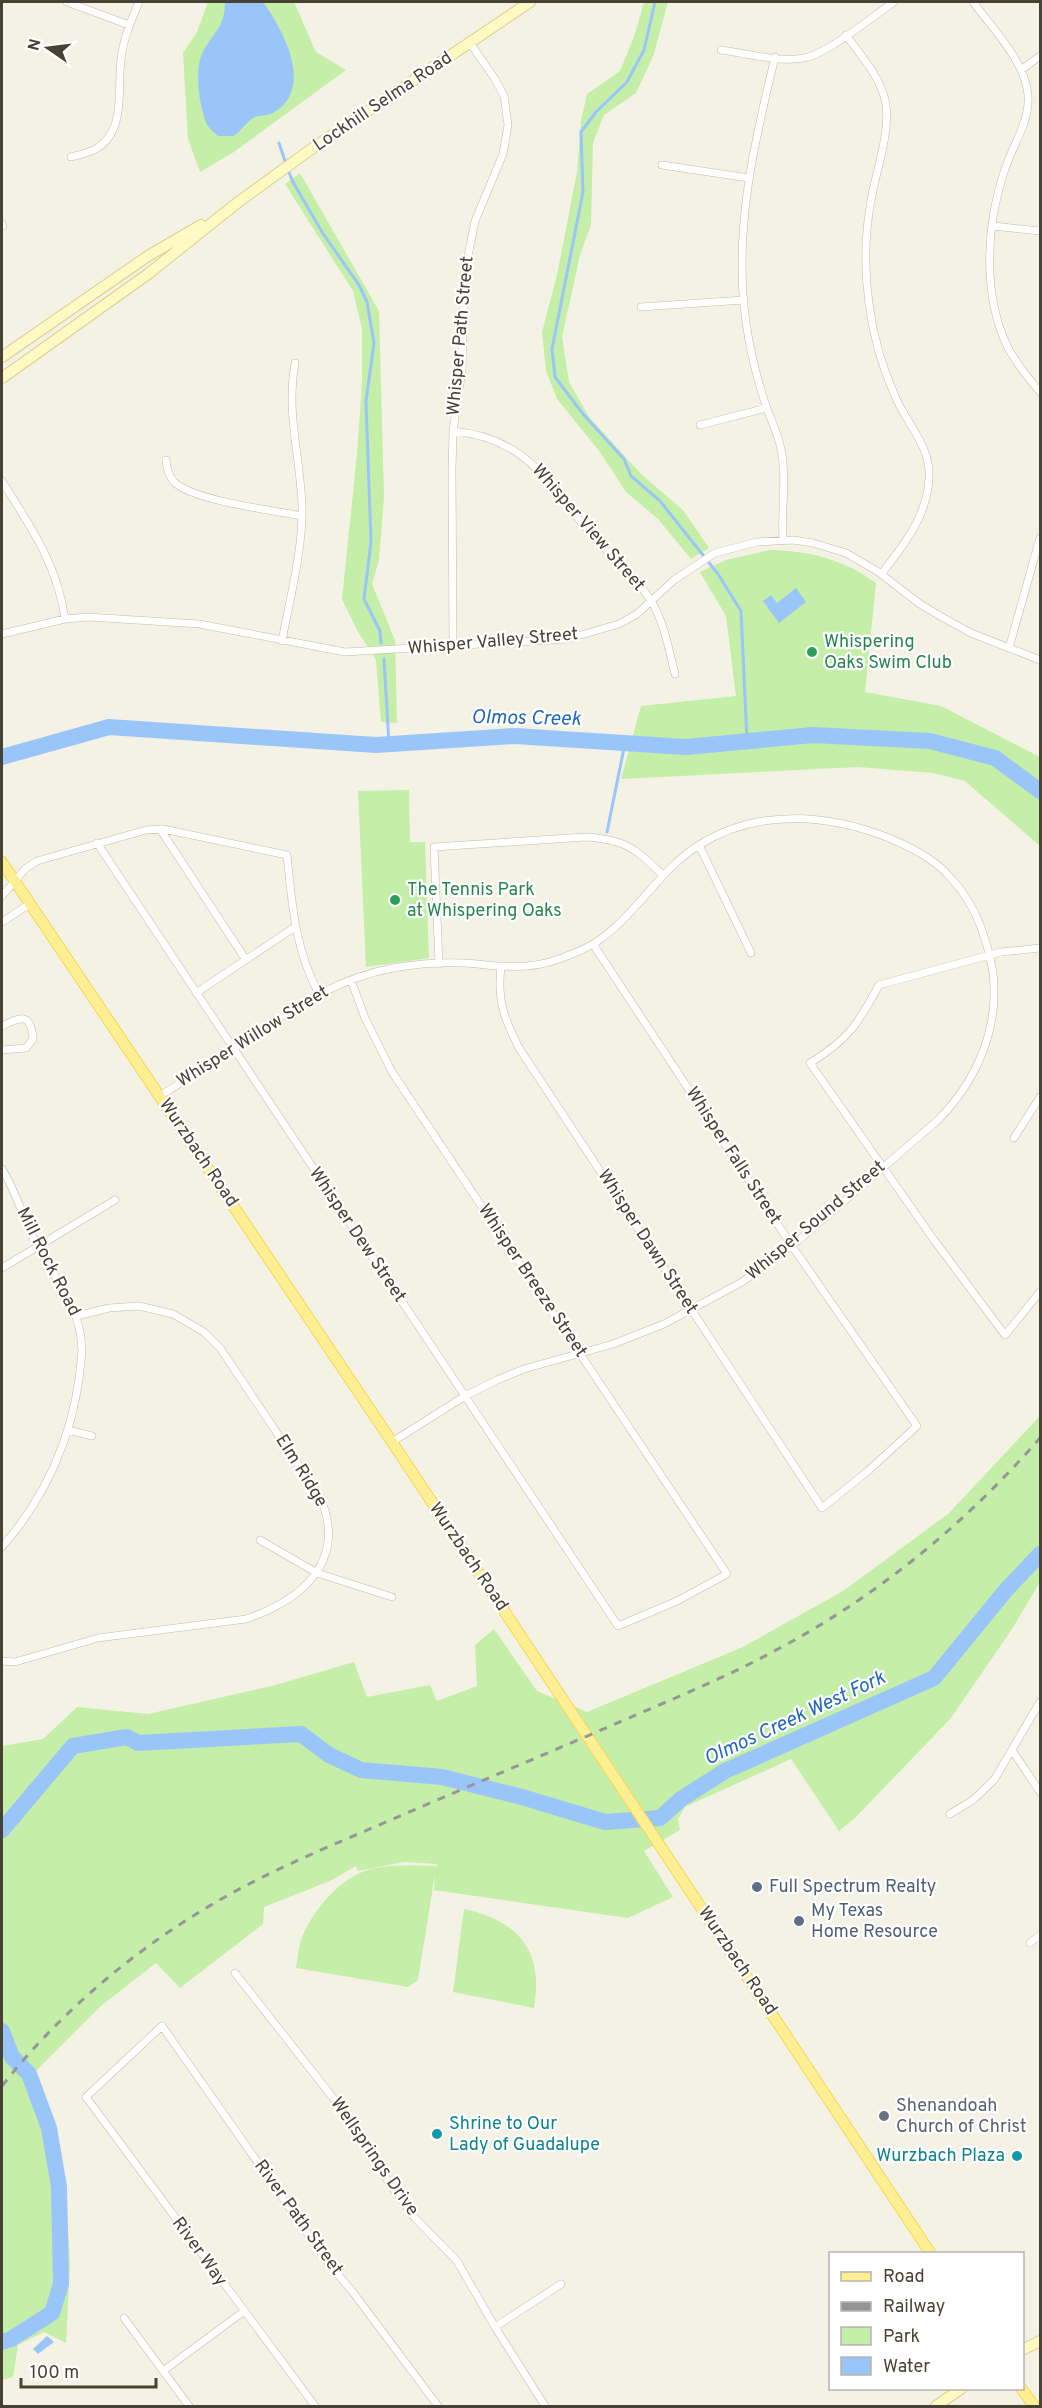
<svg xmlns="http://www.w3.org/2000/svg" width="1042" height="2408" viewBox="0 0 1042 2408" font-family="Overpass,sans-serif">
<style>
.green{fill:#c5eea9}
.water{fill:#9ac5f8}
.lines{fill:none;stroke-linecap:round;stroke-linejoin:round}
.stream{stroke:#9ac5f8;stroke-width:3}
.river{stroke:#9ac5f8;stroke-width:16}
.minor-casing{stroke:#c1bba6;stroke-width:8}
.secondary-casing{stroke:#d9d08f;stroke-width:12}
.primary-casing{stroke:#f1d756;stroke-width:12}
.minor{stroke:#fff;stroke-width:7}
.secondary{stroke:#fff9c4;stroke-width:10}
.primary{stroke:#ffef93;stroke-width:10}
.rail{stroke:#969696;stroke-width:3;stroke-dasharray:8 8;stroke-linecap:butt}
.leisure-dot{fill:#2e9e5b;stroke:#fff;stroke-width:2}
.service-dot{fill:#5c6f8a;stroke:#fff;stroke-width:2}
.worship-dot{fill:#6b7280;stroke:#fff;stroke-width:2}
.culture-dot{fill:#0f9aa8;stroke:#fff;stroke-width:2}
.labels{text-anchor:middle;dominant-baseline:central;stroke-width:4.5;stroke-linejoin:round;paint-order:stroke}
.street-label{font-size:18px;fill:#484234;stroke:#fff}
.leisure-label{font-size:18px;fill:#27864d;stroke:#fff;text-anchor:start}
.service-label{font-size:18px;fill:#4e5e75;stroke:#fff;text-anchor:start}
.worship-label{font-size:18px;fill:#5b616d;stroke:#fff;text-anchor:start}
.culture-label{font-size:18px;fill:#0d838f;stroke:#fff;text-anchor:start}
.water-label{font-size:20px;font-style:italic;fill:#2067c0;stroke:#fff}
</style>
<rect width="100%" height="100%" fill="#f4f2e5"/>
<path class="green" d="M208 2H294L316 52 346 70 234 152 200 172 188 139 183 53 197 32Z
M644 2H668L654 54 636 93 604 115 593 143 591 225 580 255 562 337 569 382 589 417 641 474 683 510 709 548 691 559 658 519 626 492 600 452 557 399 546 371 542 332 557 275 577 172 581 121 587 94 620 71 635 34Z
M300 173 379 311 384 497 379 560 372 584 395 640 397 723 381 722 376 660 357 630 342 599 357 454 362 383V329L353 291 285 184Z
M770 550C810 551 843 559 876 583L865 692 941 706 1040 757V846L965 781 933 773 858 767 621 779 641 706 736 696 726 616 700 572 726 560Z
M409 790 410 842H425L429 958 366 967 358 791Z
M1040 1416V1582L1012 1629 951 1718 855 1818 839 1831 791 1759 685 1807 678 1819 680 1830 644 1851 673 1897 628 1918 434 1890 435 1874 418 1980 408 1987 296 1968C298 1959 298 1949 301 1940 311 1912 341 1876 371 1869 392 1864 415 1865 436 1866L437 1864 404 1862 358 1871 356 1866 330 1881 264 1907 263 1924 180 1988 156 1963 102 2005 34 2073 38 2093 56 2139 66 2191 70 2264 66 2343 44 2332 18 2345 13 2377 2 2380V1746L43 1739 77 1707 148 1714 272 1686 354 1662 367 1697 430 1685 437 1701 477 1686 475 1645 494 1629 537 1691 587 1712 743 1647 843 1591 948 1514Z
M464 1909C519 1921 544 1951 534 2008L453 1992Z"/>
<path class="water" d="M225 2H263C284 31 315 89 273 113 268 116 260 115 255 117 248 120 241 131 234 136H218C214 132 208 128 206 122 199 105 194 69 203 52 214 31 225 27 225 2Z
M796 588 806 602 779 623 763 601 771 595 777 603Z
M47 2336 54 2342 38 2354 33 2349Z"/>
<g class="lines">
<path class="stream" d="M655 2 644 50 627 82 596 112 581 132 583 192 552 349 555 377 583 414 624 459 631 476 660 501 718 574 741 611 747 741
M279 143 286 164
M288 170 293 182 322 232 359 285 367 302 374 343 366 401 371 542 364 599 380 631 381 643
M384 659 389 744
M607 832 625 743"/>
<path class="river" d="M2 757 109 727 376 745 515 736 686 747 813 735 930 741 995 758 1040 791
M2 1830 73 1746 127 1737 138 1743 301 1734 329 1755 361 1770 442 1777 522 1797 605 1822 660 1818 681 1799 725 1771 934 1678 1006 1590 1040 1554
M2 2031 12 2057 29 2074 49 2128 59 2187 61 2284 52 2313 11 2339 2 2342"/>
<defs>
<path id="minor" d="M67 2 129 25
M973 2C993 29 1025 61 1028 95 1030 122 1013 144 1005 169 986 224 982 294 1008 348 1017 364 1028 378 1040 392
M846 35C861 56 882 78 886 105 890 131 877 169 872 195 865 230 864 268 869 304 873 335 882 367 895 396 906 423 931 446 929 478 927 517 904 545 881 574
M721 50C745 53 785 64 808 57 831 51 873 16 894 2
M775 57C754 143 733 233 746 322 750 351 757 379 766 406 771 420 778 434 781 449 787 478 781 510 783 540
M1021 70 1040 56
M71 157C79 155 87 153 94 150 127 133 117 89 121 60 123 39 131 21 139 2
M662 165 749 178
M2 224 3 226
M993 226 1040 231
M641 307 744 300
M700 425 766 408
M453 431C532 439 547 486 595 538 612 558 640 581 653 604 665 626 669 650 675 674
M166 460C167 468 168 475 174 482 194 501 272 510 302 516
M2 481C31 528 57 563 65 619
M2 634 65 619 88 617 199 624 345 652 567 639 619 624 637 614 674 580 715 553 757 542 793 540 813 543 846 553 877 571 920 604 940 616 971 633 1040 660
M282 641C290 597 303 551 302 505 300 455 286 414 295 363
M453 646 452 469 453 431 462 370 464 276 475 221 503 154 508 125 504 96 495 79 470 43
M1009 648 1040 538
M160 829 246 960
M97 843 618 1626 677 1601 727 1574 392 1072 365 1018 351 980
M699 845 751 953
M2 896 25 869 37 861 146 830 163 829 287 855C292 904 295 950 319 994
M2 922 28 905
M1040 948 1001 952 879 985C858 1024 849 1039 810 1063L934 1240 1005 1335 1040 1292
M439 964 434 847 586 837C627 840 634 848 663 875
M501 966C497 1001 504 1018 519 1048L822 1508 868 1471 917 1426 792 1246 593 944
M196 993 295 927
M2 1026C20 1017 31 1012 33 1039L26 1048 2 1050
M160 1096C188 1078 215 1061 243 1042 290 1011 336 978 393 968 416 964 440 962 463 963 484 964 505 968 527 966 542 965 558 960 572 954 627 935 651 875 699 845 758 808 827 814 889 838 910 847 933 858 948 875 967 894 980 920 987 946 1007 1010 983 1075 937 1121L800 1239 742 1282 664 1324 613 1344 524 1369 497 1380 465 1396 392 1442
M1014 1138 1040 1097
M2 1169C14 1188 21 1211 31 1233 50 1275 81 1302 82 1351 77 1425 50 1492 2 1547
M2 1268 115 1200
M68 1430 92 1436
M260 1540 317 1573 392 1597
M2 1661 15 1662 98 1638 246 1619C302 1600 348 1561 320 1497L220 1348 204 1332 173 1314 139 1306 109 1308 77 1316
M1012 1750 1040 1792
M950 1814 973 1800 994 1780 1040 1702
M1030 1943 1040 1935
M235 1973 341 2108 392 2187 415 2218 457 2261 495 2327 545 2406
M124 2318 189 2406
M495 2327 561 2284
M163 2371 243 2312
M315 2406 86 2097 162 2026 329 2264 352 2291 438 2406"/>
<path id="secondary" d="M2 357 148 256 201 225
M2 378 148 274 237 203 310 150 530 2
M1022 2350 1040 2341
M936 2406 962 2388"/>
<path id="primary" d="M2 862 392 1442 931 2254
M1021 2388 1034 2406"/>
</defs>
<use href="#minor" class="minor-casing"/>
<use href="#secondary" class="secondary-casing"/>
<use href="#primary" class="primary-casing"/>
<use href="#minor" class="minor"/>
<use href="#secondary" class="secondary"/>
<use href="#primary" class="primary"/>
<path class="rail" d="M2 2086C64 2007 146 1940 234 1892 285 1864 340 1842 393 1819 469 1786 546 1754 622 1721 675 1698 729 1676 780 1648 880 1594 966 1523 1040 1438"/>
</g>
<g class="leisure-dot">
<circle cx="812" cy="652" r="6"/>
<circle cx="395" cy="900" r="6"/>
</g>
<g class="service-dot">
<circle cx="757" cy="1887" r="6"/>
<circle cx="799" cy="1921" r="6"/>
</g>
<circle class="worship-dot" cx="884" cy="2116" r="6"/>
<g class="culture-dot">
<circle cx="437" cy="2134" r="6"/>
<circle cx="1017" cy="2156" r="6"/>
</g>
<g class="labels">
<g class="street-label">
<text transform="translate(383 102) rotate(-34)">Lockhill Selma Road</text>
<text transform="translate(461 336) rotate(-85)">Whisper Path Street</text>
<text transform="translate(588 528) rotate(49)">Whisper View Street</text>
<text transform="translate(493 642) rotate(-5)">Whisper Valley Street</text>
<text transform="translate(253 1037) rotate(-32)">Whisper Willow Street</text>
<text transform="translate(198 1153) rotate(56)">Wurzbach Road</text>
<text transform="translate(733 1156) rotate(57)">Whisper Falls Street</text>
<text transform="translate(816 1221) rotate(-40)">Whisper Sound Street</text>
<text transform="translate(357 1235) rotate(56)">Whisper Dew Street</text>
<text transform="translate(647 1242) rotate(57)">Whisper Dawn Street</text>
<text transform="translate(48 1262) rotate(63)">Mill Rock Road</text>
<text transform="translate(532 1281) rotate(56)">Whisper Breeze Street</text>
<text transform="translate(301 1471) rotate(58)">Elm Ridge</text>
<text transform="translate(468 1557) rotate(56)">Wurzbach Road</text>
<text transform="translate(737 1961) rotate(56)">Wurzbach Road</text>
<text transform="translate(374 2157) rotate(55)">Wellsprings Drive</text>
<text transform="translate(298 2218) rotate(54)">River Path Street</text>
<text transform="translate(199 2252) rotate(54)">River Way</text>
</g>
<g class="leisure-label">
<text x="824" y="642">Whispering<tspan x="824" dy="21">Oaks Swim Club</tspan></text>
<text x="407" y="890">The Tennis Park<tspan x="407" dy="21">at Whispering Oaks</tspan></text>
</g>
<g class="service-label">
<text x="769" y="1887">Full Spectrum Realty</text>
<text x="811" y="1911">My Texas<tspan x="811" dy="21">Home Resource</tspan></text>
</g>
<g class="worship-label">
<text x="896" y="2106">Shenandoah<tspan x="896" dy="21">Church of Christ</tspan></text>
</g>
<g class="culture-label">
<text x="449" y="2124">Shrine to Our<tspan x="449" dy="21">Lady of Guadalupe</tspan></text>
<text x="1005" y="2156" text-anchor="end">Wurzbach Plaza</text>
</g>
<g class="water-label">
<text transform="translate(526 719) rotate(1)">Olmos Creek</text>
<text transform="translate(795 1719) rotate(-25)">Olmos Creek West Fork</text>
</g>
</g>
<rect width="1042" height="2408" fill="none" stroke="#484234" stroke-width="6"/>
<rect x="829" y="2252" width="195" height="138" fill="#ffffff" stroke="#b6b3ae" stroke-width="1.5"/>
<rect x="841" y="2272" width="30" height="9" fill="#ffef93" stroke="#b6b3ae" stroke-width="1.5"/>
<text x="883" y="2282" font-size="18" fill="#484234">Road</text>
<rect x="841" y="2302" width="30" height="9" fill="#969696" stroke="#b6b3ae" stroke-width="1.5"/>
<text x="883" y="2312" font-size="18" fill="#484234">Railway</text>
<rect x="841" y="2327" width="30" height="18" fill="#c5eea9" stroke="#b6b3ae" stroke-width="1.5"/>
<text x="883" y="2342" font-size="18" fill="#484234">Park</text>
<rect x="841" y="2357" width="30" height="18" fill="#9ac5f8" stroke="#b6b3ae" stroke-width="1.5"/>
<text x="883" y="2372" font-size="18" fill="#484234">Water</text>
<g transform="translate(48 48) rotate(284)" stroke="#ffffff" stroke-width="4.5" paint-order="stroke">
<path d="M0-4.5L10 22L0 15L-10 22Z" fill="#484234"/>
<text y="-9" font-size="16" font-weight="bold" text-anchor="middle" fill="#484234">N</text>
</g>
<path d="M21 2378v9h135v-9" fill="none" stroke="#484234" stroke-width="3"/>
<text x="30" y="2378" font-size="18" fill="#484234" stroke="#ffffff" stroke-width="4.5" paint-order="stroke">100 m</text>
</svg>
